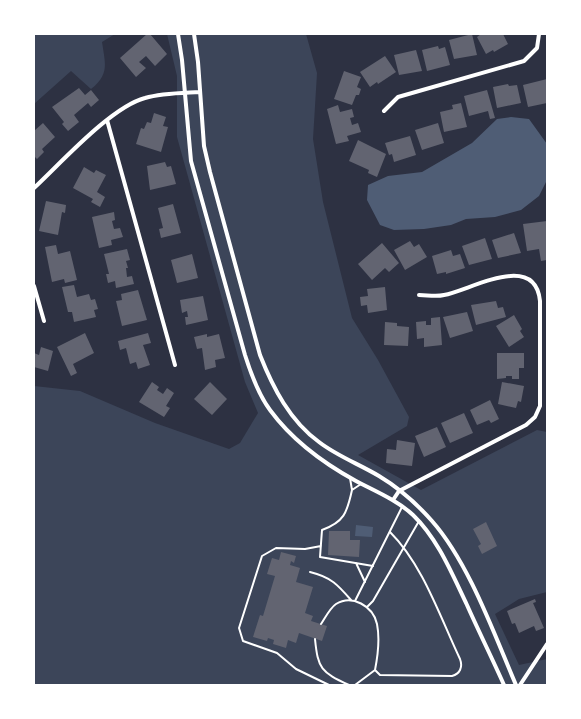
<svg xmlns="http://www.w3.org/2000/svg" width="581" height="719" viewBox="0 0 581 719" font-family="Poppins,sans-serif">
<style>
.green{fill:#3c4559}
.water{fill:#4f5d75}
.building{fill:#626471}
.lines{fill:none;stroke-linecap:round;stroke-linejoin:round}
.service{stroke:#fff;stroke-width:2}
.minor{stroke:#fff;stroke-width:4}
</style>
<rect width="100%" height="100%" fill="#2d3142"/>
<path class="green" d="M34 34H115L102 42C105 63 110 74 91 89L71 71 34 104Z
M167 34H306L317 73 313 139 323 202 352 318 378 360 409 417 407 426 358 455 421 490 537 430 547 432V592L519 599 495 614 519 665 547 659V685H34V386L80 391 155 423 229 449 240 443 258 413 245 382 177 137V76Z"/>
<path class="water" d="M511 117 529 119 547 144V180L539 196 521 210 495 217 466 219 451 225 424 229 394 230 380 225 367 200 368 185 388 176 422 172 472 143 497 119Z
M356 525 373 527 372 537 355 536Z"/>
<path class="building" d="M147 34H150L167 54 155 66 146 56 139 62 146 68 136 77 120 58Z
M472 34 477 55 454 59 449 40Z
M481 34H503L508 44 494 52 493 50 486 54 477 37Z
M438 46 439 49 445 47 450 65 427 71 422 50Z
M416 50 422 71 399 75 394 55Z
M385 56 396 72 378 84 377 82 370 87 360 72Z
M344 71 361 77 357 87 361 89 359 95H356L352 105 334 99Z
M547 79V103L528 107 523 85Z
M508 84 509 86 517 85 521 103 497 108 493 87Z
M79 88 85 95 91 90 99 100 91 107 88 103 74 115 79 122 68 131 62 124 64 122 52 107Z
M487 90 495 118 490 119 488 111 469 116 464 96Z
M461 103 467 127 444 132 440 112 453 109 452 105Z
M338 105 340 112 352 109 354 117 350 118 352 125 358 123 361 132 347 136 349 141 336 144 327 109Z
M154 113 166 117 163 126 168 127 161 152 136 144 141 128 144 129 147 122 151 123Z
M43 123 55 137 42 149 44 152 37 159 34 156V131Z
M438 123 444 143 422 150 415 130Z
M410 136 416 155 394 162 392 154 389 155 385 143Z
M358 140 386 154 377 177 368 173 369 170 349 161Z
M165 162 167 167 171 166 176 184 150 190 147 166Z
M84 167 94 173 96 170 106 175 97 192 105 197 100 207 91 202 93 199 73 188Z
M46 201 66 205 65 213 62 212 58 235 39 231Z
M173 204 181 233 161 238 159 229 163 228 158 208Z
M114 212 115 220 112 221 114 229 120 228 123 237 111 240 112 245 99 248 92 217Z
M547 221V260L541 261 539 249 527 251 523 224Z
M514 233 521 253 498 258 492 240Z
M485 238 492 259 469 265 462 246Z
M410 241 414 247 419 244 427 257 405 270 394 250Z
M382 243 399 263 389 272 385 268 372 280 358 264Z
M56 245 58 254 70 251 77 280 65 283 64 279 52 282 45 247Z
M127 249 130 260 126 261 128 268H126L127 277 132 276 134 284 116 288 115 281 108 283 106 274H109L104 254Z
M451 250 453 256 460 254 465 268 446 274V272L437 274 432 256Z
M192 254 198 278 177 283 171 260Z
M74 285 77 297 89 294 91 300 95 299 98 309 94 310 96 317 74 322 72 312H68L62 287Z
M385 287 387 310 368 313 367 305 361 306 360 297 368 296 367 289Z
M138 290 147 320 122 326 116 301 122 300 121 294Z
M203 296 208 320 186 325 185 317H188L187 311 182 313 180 300Z
M496 301 498 308 503 307 506 317 476 325 471 305Z
M467 312 473 331 450 338 443 317Z
M514 315 522 329 520 331 524 337 509 347 496 326Z
M440 317 442 345 424 347V338L417 339 416 322 426 321V325H431V318Z
M385 322 397 323V326L409 327 408 346 384 345Z
M85 333 94 353 73 364 77 373 71 376 57 347Z
M148 333 151 343 143 345 150 365 138 369 136 362 130 364 126 348 120 350 118 341Z
M207 334V337L219 334 225 358 215 360 216 367 205 370 202 348 197 349 194 337Z
M41 347 53 351 48 371 34 367V353L39 355Z
M497 353H524V368H519V379H512V376H506V378L497 379Z
M152 382 159 387 157 390 163 394 167 388 174 393 166 406 170 408 164 417 139 402Z
M210 382 227 399 212 415 194 399Z
M502 382 524 386 521 402 518 401 516 408 498 404Z
M490 400 499 419 491 423 489 420 477 425 470 410Z
M464 413 473 433 450 443 441 423Z
M437 427 446 447 424 457 415 436Z
M397 440 415 443 412 466 386 463 387 449 396 450Z
M486 522 497 546 482 554 478 546 481 544 473 529Z
M329 531H350V540H360L359 557 328 555Z
M281 552 296 556 294 563 291 561 290 565 300 568 296 582 313 587 305 613 313 616 311 621 327 626 322 641 299 633 296 643 288 640 286 648 273 644 274 640 268 638 267 641 253 637 260 615 263 616 275 576 267 574 272 558 279 560Z
M535 599 536 602 533 603 544 628 536 631 534 626 519 633 515 623 512 624 507 611Z"/>
<g class="lines">
<path class="service" d="M350 478 352 490 361 484
M352 490C347 513 344 522 322 530L320 557 373 566
M321 546 305 549 276 548 262 556 239 628 243 641 277 653 296 669 329 685
M356 563 365 582
M310 572C331 577 338 585 351 600
M355 601 402 507
M367 607 373 601 419 521
M321 624C325 618 330 608 336 604 352 594 373 606 377 624 380 639 378 655 375 670L355 685
M315 639C318 669 321 672 349 685
M375 670 380 675 452 676C460 674 463 667 460 659 440 617 423 565 390 532"/>
<path class="minor" d="M178 34 182 60 191 161 245 355C251 374 258 394 270 410 292 440 323 463 356 481 375 491 397 500 413 515 438 539 452 574 467 605 479 632 492 658 504 685
M194 34 198 62 204 146 210 172 260 355C273 388 290 421 319 442 337 456 359 464 379 476 399 488 417 504 432 521 469 563 494 634 516 685
M384 111 398 97 524 61 537 48 539 34
M107 120 175 365
M34 188C61 163 111 107 145 98 162 93 181 93 199 92
M34 286 44 321
M393 500 399 491 526 425 535 417 540 406V301C535 251 471 290 444 295 436 297 427 295 419 295
M520 685 547 644"/>
</g>
<rect width="581" height="719" fill="none" stroke="#ffffff" stroke-width="70"/>
</svg>
